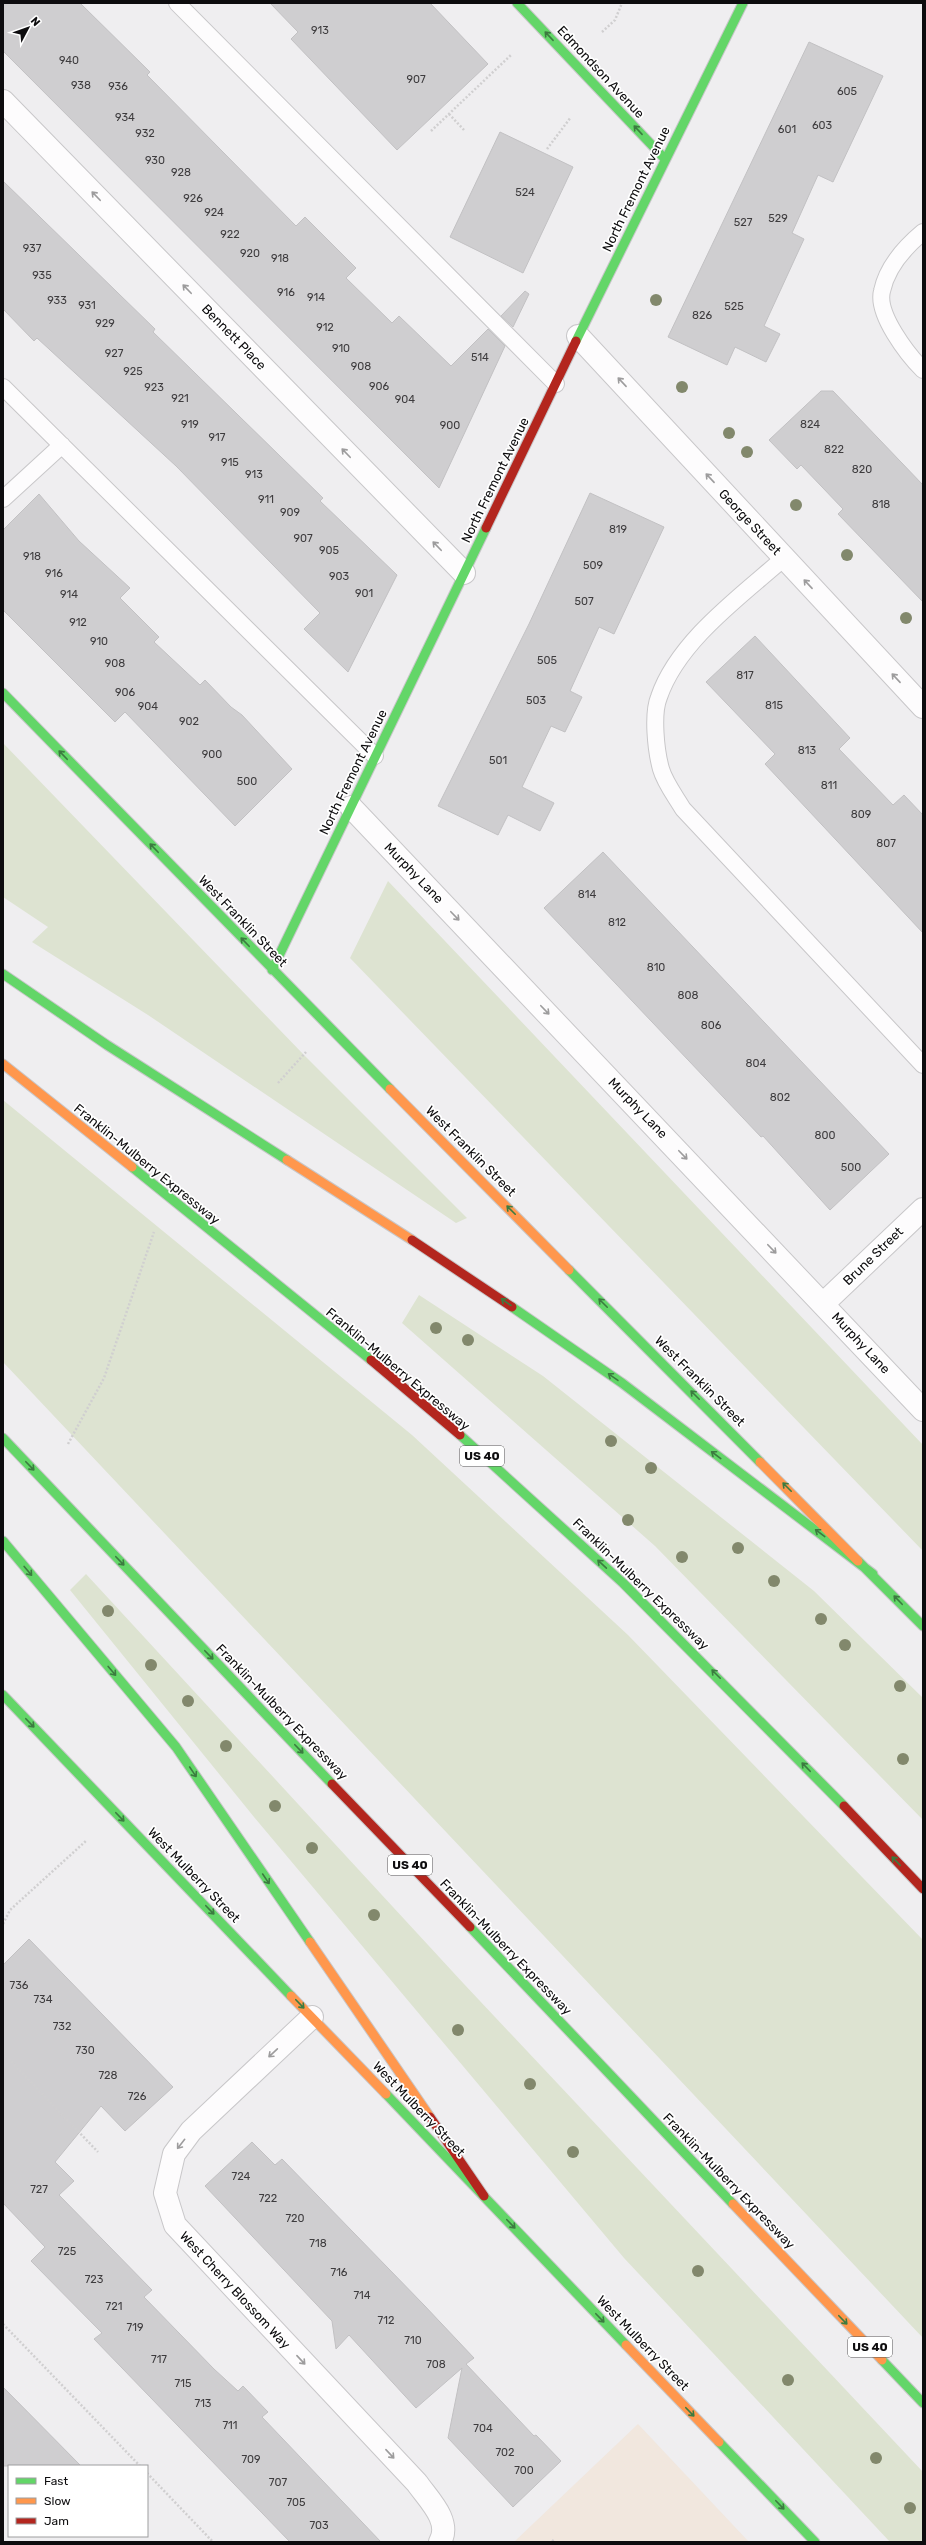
<svg xmlns="http://www.w3.org/2000/svg" width="926" height="2545" viewBox="0 0 926 2545" font-family="Rubik,sans-serif">
<style>
.commercial{fill:#f1e7de}
.green{fill:#dde3d1}
.building{fill:#cfced0;stroke:#c2c1c3}
.lines{fill:none;stroke-linecap:round;stroke-linejoin:round}
.lane-casing{stroke:#c8c7c9;stroke-width:18}
.street-casing{stroke:#c8c7c9;stroke-width:24}
.fast-casing{stroke:#c8c7c9;stroke-width:11}
.slow-casing{stroke:#c8c7c9;stroke-width:11}
.jam-casing{stroke:#c8c7c9;stroke-width:11}
.path{stroke:#d0cfd0;stroke-width:2.5;stroke-dasharray:2 2;stroke-linecap:butt}
.lane{stroke:#fdfcfd;stroke-width:16}
.street{stroke:#fdfcfd;stroke-width:22}
.fast{stroke:#63d668;stroke-width:9}
.slow{stroke:#ff974d;stroke-width:9}
.jam{stroke:#b3261e;stroke-width:9}
.tree{fill:#82886c}
.oneway{stroke:#3c7b40}
.oneway2{stroke:#9d9c9d}
.labels{text-anchor:middle;dominant-baseline:central;stroke-width:3.5;stroke-linejoin:round;paint-order:stroke}
.number-label{font-size:11px;fill:#3e3c3e}
.shield{fill:#fff;stroke:#565556;stroke-width:1}
.shield-label{font-size:12px;font-weight:bold;fill:#0d0c0e}
.street-label{font-size:13px;fill:#0d0c0e;stroke:#fff}
</style>
<rect width="100%" height="100%" fill="#efeef0"/>
<path class="commercial" d="M638 2424 749 2542H514Z"/>
<path class="green" d="M3 743 304 1055 467 1218 456 1223 148 1015 32 942 48 927 3 897Z
M388 881 923 1445V1551L350 958Z
M3 1100 412 1435 628 1635 923 1940V2338L3 1362Z
M419 1295 543 1376 814 1591 923 1698V1820L655 1546 402 1323Z
M86 1574 464 1984 923 2472V2542H890L624 2258 254 1817 70 1590Z"/>
<path class="building" d="M3 3H80L150 72 147 75 296 226 305 217 356 268 346 278 392 323 399 316 451 366 488 329 505 346 439 488 3 51Z
M270 3H430L488 64 397 150 291 39 298 32Z
M809 42 883 76 833 182 818 175 792 233 804 239 764 326 780 334 766 362 735 347 727 365 668 337Z
M500 132 573 167 523 273 450 237Z
M3 181 155 329 153 332 323 498 320 501 397 575 348 672 304 629 320 613 176 466 37 338 34 341 3 309Z
M525 291 529 294 513 327 501 316Z
M821 391H833L923 485V602L838 514 843 509 801 465 797 469 769 440Z
M590 493 664 527 614 634 599 627 570 691 582 697 565 732 551 726 522 787 554 803 540 831 508 815 498 835 438 806 529 624Z
M39 494 79 541 130 588 120 598 159 637 154 642 200 685 205 680 231 707 242 715 292 769 235 826 125 712 115 722 3 610V530Z
M755 636 850 738 839 749 867 778 893 805 904 795 923 815V933L765 764 775 754 706 682Z
M603 852 889 1154 830 1210 763 1136 761 1137 544 908Z
M29 1939 173 2087 125 2131 101 2106 55 2162 74 2181 59 2195 152 2290 144 2297 214 2369 238 2391 243 2386 268 2412 262 2417 381 2542H290L94 2339 102 2333 31 2261 45 2247 3 2203V1965Z
M252 2142 275 2165 282 2159 424 2305 474 2358 466 2364 534 2436 536 2435 561 2461 513 2507 448 2438 462 2368 416 2408 349 2335 336 2349 332 2321 205 2186Z
M3 2387 81 2466H3Z"/>
<g class="lines">
<defs>
<path id="lane" d="M177 3 556 384
M923 232C905 247 887 267 882 291 876 314 908 355 923 370
M3 387 375 756
M3 499 62 445
M784 558C741 596 678 641 659 697 652 714 656 751 661 769 665 783 676 797 683 809L923 1065"/>
<path id="street" d="M3 101 464 573
M578 336 923 707
M351 807 923 1410
M824 1303 923 1209
M312 2017 191 2131 174 2154 165 2193 175 2225 417 2483C428 2499 452 2521 440 2542"/>
<path id="fast" d="M517 3 665 159
M576 341 743 3
M3 693 390 1089
M272 970 486 528
M3 974 107 1045 287 1160
M132 1167 371 1360
M569 1270 760 1462
M512 1307 622 1383 873 1574
M460 1435 623 1583 844 1806
M3 1438 332 1784
M3 1541 176 1747 310 1942
M858 1561 923 1626
M3 1695 291 1996
M470 1927 733 2204
M386 2094 626 2345
M882 2360 923 2403
M719 2442 815 2542"/>
<path id="slow" d="M3 1064 132 1167
M390 1089 569 1270
M287 1160 412 1240
M760 1462 858 1561
M310 1942 430 2117
M291 1996 386 2094
M733 2204 882 2360
M626 2345 719 2442"/>
<path id="jam" d="M486 528 576 341
M412 1240 512 1307
M371 1360 460 1435
M332 1784 470 1927
M844 1806 923 1889
M430 2117 484 2196"/>
</defs>
<use href="#lane" class="lane-casing"/>
<use href="#street" class="street-casing"/>
<use href="#fast" class="fast-casing"/>
<use href="#slow" class="slow-casing"/>
<use href="#jam" class="jam-casing"/>
<path class="path" d="M602 32 615 20 622 3
M449 114 464 130
M431 131 511 55
M547 149 571 117
M278 1083 306 1052
M68 1444 104 1378 154 1232
M3 1924 10 1910 87 1840
M3 2053 98 2152
M3 2324 140 2466
M147 2473 213 2542
M552 2540 554 2542"/>
<use href="#lane" class="lane"/>
<use href="#street" class="street"/>
<use href="#fast" class="fast"/>
<use href="#slow" class="slow"/>
<use href="#jam" class="jam"/>
</g>
<g class="tree">
<circle cx="656" cy="300" r="6"/>
<circle cx="682" cy="387" r="6"/>
<circle cx="729" cy="433" r="6"/>
<circle cx="747" cy="452" r="6"/>
<circle cx="796" cy="505" r="6"/>
<circle cx="847" cy="555" r="6"/>
<circle cx="906" cy="618" r="6"/>
<circle cx="436" cy="1328" r="6"/>
<circle cx="468" cy="1340" r="6"/>
<circle cx="611" cy="1441" r="6"/>
<circle cx="651" cy="1468" r="6"/>
<circle cx="628" cy="1520" r="6"/>
<circle cx="738" cy="1548" r="6"/>
<circle cx="682" cy="1557" r="6"/>
<circle cx="774" cy="1581" r="6"/>
<circle cx="108" cy="1611" r="6"/>
<circle cx="821" cy="1619" r="6"/>
<circle cx="845" cy="1645" r="6"/>
<circle cx="151" cy="1665" r="6"/>
<circle cx="900" cy="1686" r="6"/>
<circle cx="188" cy="1701" r="6"/>
<circle cx="226" cy="1746" r="6"/>
<circle cx="903" cy="1759" r="6"/>
<circle cx="275" cy="1806" r="6"/>
<circle cx="312" cy="1848" r="6"/>
<circle cx="374" cy="1915" r="6"/>
<circle cx="458" cy="2030" r="6"/>
<circle cx="530" cy="2084" r="6"/>
<circle cx="573" cy="2152" r="6"/>
<circle cx="698" cy="2271" r="6"/>
<circle cx="788" cy="2380" r="6"/>
<circle cx="876" cy="2458" r="6"/>
<circle cx="910" cy="2508" r="6"/>
</g>
<defs><path id="oneway-shaft" d="M-6 0H5M1.5-3L5.5 0L1.5 3" fill="none" stroke-width="1.6" stroke-linecap="round" stroke-linejoin="round"/></defs>
<g class="oneway">
<use href="#oneway-shaft" transform="translate(549 36) rotate(-133)"/>
<use href="#oneway-shaft" transform="translate(638 130) rotate(-133)"/>
<use href="#oneway-shaft" transform="translate(63 755) rotate(-134)"/>
<use href="#oneway-shaft" transform="translate(154 848) rotate(-134)"/>
<use href="#oneway-shaft" transform="translate(245 942) rotate(-134)"/>
<use href="#oneway-shaft" transform="translate(511 1210) rotate(-135)"/>
<use href="#oneway-shaft" transform="translate(506 1302) rotate(-145)"/>
<use href="#oneway-shaft" transform="translate(603 1303) rotate(-135)"/>
<use href="#oneway-shaft" transform="translate(613 1377) rotate(-145)"/>
<use href="#oneway-shaft" transform="translate(695 1395) rotate(-135)"/>
<use href="#oneway-shaft" transform="translate(716 1455) rotate(-143)"/>
<use href="#oneway-shaft" transform="translate(30 1466) rotate(46)"/>
<use href="#oneway-shaft" transform="translate(787 1487) rotate(-135)"/>
<use href="#oneway-shaft" transform="translate(820 1533) rotate(-143)"/>
<use href="#oneway-shaft" transform="translate(120 1561) rotate(46)"/>
<use href="#oneway-shaft" transform="translate(602 1564) rotate(-137)"/>
<use href="#oneway-shaft" transform="translate(28 1571) rotate(50)"/>
<use href="#oneway-shaft" transform="translate(898 1600) rotate(-134)"/>
<use href="#oneway-shaft" transform="translate(209 1655) rotate(46)"/>
<use href="#oneway-shaft" transform="translate(112 1671) rotate(50)"/>
<use href="#oneway-shaft" transform="translate(716 1674) rotate(-135)"/>
<use href="#oneway-shaft" transform="translate(30 1723) rotate(46)"/>
<use href="#oneway-shaft" transform="translate(299 1749) rotate(46)"/>
<use href="#oneway-shaft" transform="translate(806 1767) rotate(-134)"/>
<use href="#oneway-shaft" transform="translate(193 1772) rotate(56)"/>
<use href="#oneway-shaft" transform="translate(120 1817) rotate(46)"/>
<use href="#oneway-shaft" transform="translate(896 1861) rotate(-134)"/>
<use href="#oneway-shaft" transform="translate(266 1879) rotate(56)"/>
<use href="#oneway-shaft" transform="translate(210 1910) rotate(46)"/>
<use href="#oneway-shaft" transform="translate(300 2004) rotate(46)"/>
<use href="#oneway-shaft" transform="translate(511 2224) rotate(46)"/>
<use href="#oneway-shaft" transform="translate(600 2318) rotate(46)"/>
<use href="#oneway-shaft" transform="translate(843 2320) rotate(46)"/>
<use href="#oneway-shaft" transform="translate(690 2412) rotate(46)"/>
<use href="#oneway-shaft" transform="translate(780 2505) rotate(46)"/>
</g>
<g class="oneway2">
<use href="#oneway-shaft" transform="translate(96 196) rotate(-134)"/>
<use href="#oneway-shaft" transform="translate(187 289) rotate(-134)"/>
<use href="#oneway-shaft" transform="translate(622 382) rotate(-133)"/>
<use href="#oneway-shaft" transform="translate(346 453) rotate(-134)"/>
<use href="#oneway-shaft" transform="translate(710 478) rotate(-133)"/>
<use href="#oneway-shaft" transform="translate(437 546) rotate(-134)"/>
<use href="#oneway-shaft" transform="translate(808 584) rotate(-133)"/>
<use href="#oneway-shaft" transform="translate(896 678) rotate(-133)"/>
<use href="#oneway-shaft" transform="translate(455 916) rotate(46)"/>
<use href="#oneway-shaft" transform="translate(545 1010) rotate(46)"/>
<use href="#oneway-shaft" transform="translate(683 1155) rotate(46)"/>
<use href="#oneway-shaft" transform="translate(772 1249) rotate(46)"/>
<use href="#oneway-shaft" transform="translate(273 2053) rotate(137)"/>
<use href="#oneway-shaft" transform="translate(181 2144) rotate(128)"/>
<use href="#oneway-shaft" transform="translate(301 2360) rotate(47)"/>
<use href="#oneway-shaft" transform="translate(390 2454) rotate(47)"/>
</g>
<g class="labels">
<g class="number-label">
<text x="320" y="30">913</text>
<text x="69" y="60">940</text>
<text x="416" y="79">907</text>
<text x="81" y="85">938</text>
<text x="118" y="86">936</text>
<text x="847" y="91">605</text>
<text x="125" y="117">934</text>
<text x="822" y="125">603</text>
<text x="787" y="129">601</text>
<text x="145" y="133">932</text>
<text x="155" y="160">930</text>
<text x="181" y="172">928</text>
<text x="525" y="192">524</text>
<text x="193" y="198">926</text>
<text x="214" y="212">924</text>
<text x="778" y="218">529</text>
<text x="743" y="222">527</text>
<text x="230" y="234">922</text>
<text x="32" y="248">937</text>
<text x="250" y="253">920</text>
<text x="280" y="258">918</text>
<text x="42" y="275">935</text>
<text x="286" y="292">916</text>
<text x="316" y="297">914</text>
<text x="57" y="300">933</text>
<text x="87" y="305">931</text>
<text x="734" y="306">525</text>
<text x="702" y="315">826</text>
<text x="105" y="323">929</text>
<text x="325" y="327">912</text>
<text x="341" y="348">910</text>
<text x="114" y="353">927</text>
<text x="480" y="357">514</text>
<text x="361" y="366">908</text>
<text x="133" y="371">925</text>
<text x="379" y="386">906</text>
<text x="154" y="387">923</text>
<text x="180" y="398">921</text>
<text x="405" y="399">904</text>
<text x="190" y="424">919</text>
<text x="810" y="424">824</text>
<text x="450" y="425">900</text>
<text x="217" y="437">917</text>
<text x="834" y="449">822</text>
<text x="230" y="462">915</text>
<text x="862" y="469">820</text>
<text x="254" y="474">913</text>
<text x="266" y="499">911</text>
<text x="881" y="504">818</text>
<text x="290" y="512">909</text>
<text x="618" y="529">819</text>
<text x="303" y="538">907</text>
<text x="329" y="550">905</text>
<text x="32" y="556">918</text>
<text x="593" y="565">509</text>
<text x="54" y="573">916</text>
<text x="339" y="576">903</text>
<text x="364" y="593">901</text>
<text x="69" y="594">914</text>
<text x="584" y="601">507</text>
<text x="78" y="622">912</text>
<text x="99" y="641">910</text>
<text x="547" y="660">505</text>
<text x="115" y="663">908</text>
<text x="745" y="675">817</text>
<text x="125" y="692">906</text>
<text x="536" y="700">503</text>
<text x="774" y="705">815</text>
<text x="148" y="706">904</text>
<text x="189" y="721">902</text>
<text x="807" y="750">813</text>
<text x="212" y="754">900</text>
<text x="498" y="760">501</text>
<text x="247" y="781">500</text>
<text x="829" y="785">811</text>
<text x="861" y="814">809</text>
<text x="886" y="843">807</text>
<text x="587" y="894">814</text>
<text x="617" y="922">812</text>
<text x="656" y="967">810</text>
<text x="688" y="995">808</text>
<text x="711" y="1025">806</text>
<text x="756" y="1063">804</text>
<text x="780" y="1097">802</text>
<text x="825" y="1135">800</text>
<text x="851" y="1167">500</text>
<text x="19" y="1985">736</text>
<text x="43" y="1999">734</text>
<text x="62" y="2026">732</text>
<text x="85" y="2050">730</text>
<text x="108" y="2075">728</text>
<text x="137" y="2096">726</text>
<text x="241" y="2176">724</text>
<text x="39" y="2189">727</text>
<text x="268" y="2198">722</text>
<text x="295" y="2218">720</text>
<text x="318" y="2243">718</text>
<text x="67" y="2251">725</text>
<text x="339" y="2272">716</text>
<text x="94" y="2279">723</text>
<text x="362" y="2295">714</text>
<text x="114" y="2306">721</text>
<text x="386" y="2320">712</text>
<text x="135" y="2327">719</text>
<text x="413" y="2340">710</text>
<text x="159" y="2359">717</text>
<text x="436" y="2364">708</text>
<text x="183" y="2383">715</text>
<text x="203" y="2403">713</text>
<text x="230" y="2425">711</text>
<text x="483" y="2428">704</text>
<text x="505" y="2452">702</text>
<text x="251" y="2459">709</text>
<text x="524" y="2470">700</text>
<text x="278" y="2482">707</text>
<text x="296" y="2502">705</text>
<text x="319" y="2525">703</text>
</g>
<g class="shield">
<rect x="460" y="1446" width="44" height="20" rx="3"/>
<rect x="388" y="1855" width="44" height="20" rx="3"/>
<rect x="848" y="2337" width="44" height="20" rx="3"/>
</g>
<g class="shield-label">
<text x="482" y="1456">US 40</text>
<text x="410" y="1865">US 40</text>
<text x="870" y="2347">US 40</text>
</g>
<g class="street-label">
<text transform="translate(601 72) rotate(47)">Edmondson Avenue</text>
<text transform="translate(636 189) rotate(-64)">North Fremont Avenue</text>
<text transform="translate(234 337) rotate(46)">Bennett Place</text>
<text transform="translate(495 480) rotate(-64)">North Fremont Avenue</text>
<text transform="translate(750 522) rotate(47)">George Street</text>
<text transform="translate(353 772) rotate(-64)">North Fremont Avenue</text>
<text transform="translate(414 873) rotate(46)">Murphy Lane</text>
<text transform="translate(243 921) rotate(46)">West Franklin Street</text>
<text transform="translate(638 1108) rotate(46)">Murphy Lane</text>
<text transform="translate(471 1151) rotate(45)">West Franklin Street</text>
<text transform="translate(147 1164) rotate(39)">Franklin-Mulberry Expressway</text>
<text transform="translate(873 1256) rotate(-44)">Brune Street</text>
<text transform="translate(861 1343) rotate(47)">Murphy Lane</text>
<text transform="translate(398 1369) rotate(40)">Franklin-Mulberry Expressway</text>
<text transform="translate(700 1381) rotate(45)">West Franklin Street</text>
<text transform="translate(641 1584) rotate(44)">Franklin-Mulberry Expressway</text>
<text transform="translate(282 1712) rotate(46)">Franklin-Mulberry Expressway</text>
<text transform="translate(194 1875) rotate(46)">West Mulberry Street</text>
<text transform="translate(506 1947) rotate(46)">Franklin-Mulberry Expressway</text>
<text transform="translate(419 2109) rotate(46)">West Mulberry Street</text>
<text transform="translate(729 2181) rotate(46)">Franklin-Mulberry Expressway</text>
<text transform="translate(235 2290) rotate(47)">West Cherry Blossom Way</text>
<text transform="translate(643 2343) rotate(46)">West Mulberry Street</text>
</g>
</g>
<rect width="926" height="2545" fill="none" stroke="#0d0c0e" stroke-width="8"/>
<rect x="8" y="2465" width="140" height="72" fill="#ffffff" stroke="#9e9e9f"/>
<rect x="16" y="2478" width="20" height="6" fill="#63d668" stroke="#9e9e9f"/>
<text x="44" y="2485" font-size="12" fill="#0d0c0e">Fast</text>
<rect x="16" y="2498" width="20" height="6" fill="#ff974d" stroke="#9e9e9f"/>
<text x="44" y="2505" font-size="12" fill="#0d0c0e">Slow</text>
<rect x="16" y="2518" width="20" height="6" fill="#b3261e" stroke="#9e9e9f"/>
<text x="44" y="2525" font-size="12" fill="#0d0c0e">Jam</text>
<g transform="translate(28 28) rotate(49)" stroke="#ffffff" stroke-width="3" paint-order="stroke">
<path d="M0-3L7 15L0 10L-7 15Z" fill="#0d0c0e"/>
<text y="-6" font-size="11" font-weight="bold" text-anchor="middle" fill="#0d0c0e">N</text>
</g>
</svg>
